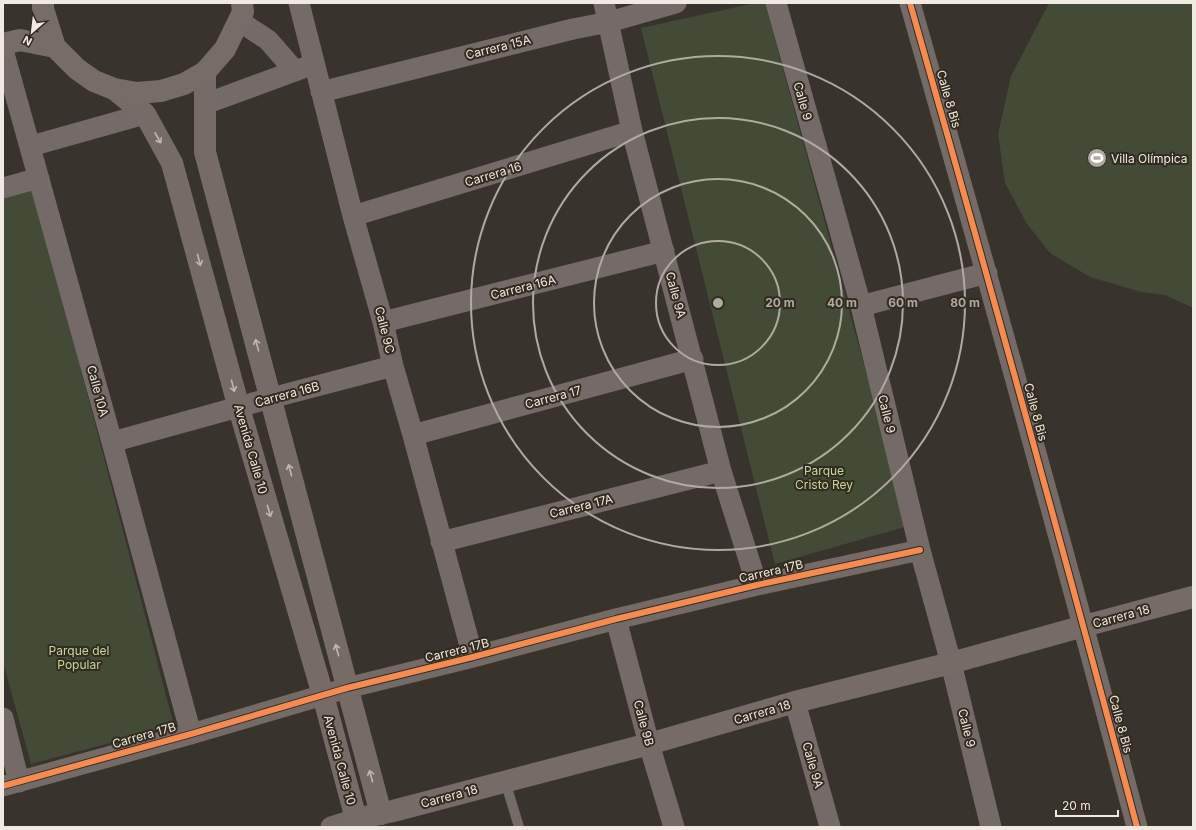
<svg xmlns="http://www.w3.org/2000/svg" width="1196" height="830" viewBox="0 0 1196 830" font-family="Inter,sans-serif">
<style>
.green{fill:#434a36}
.lines{fill:none;stroke-linecap:round;stroke-linejoin:round}
.service{stroke:#746a68;stroke-width:10}
.minor{stroke:#746a68;stroke-width:21}
.secondary{stroke:#776b68;stroke-width:22}
.trunk{stroke:#766c68;stroke-width:22}
.cycleway-casing{stroke:#332b1f;stroke-width:8}
.cycleway{stroke:#f68b52;stroke-width:6}
.oneway{stroke:#bfb8b1}
.ring{fill:none;stroke:#afaba3;stroke-width:2}
.labels{text-anchor:middle;dominant-baseline:central;stroke-width:4;stroke-linejoin:round;paint-order:stroke}
.street-label{font-size:12px;fill:#efebe2;stroke:#332b1f}
.poi-label{font-size:12px;fill:#efebe2;stroke:#332b1f;text-anchor:start}
.park-label{font-size:12px;fill:#c4d99e;stroke:#332b1f}
.centre{fill:#afaba3;stroke:#332b1f;stroke-width:2}
.ring-label{font-size:12px;text-anchor:middle;font-weight:bold;fill:#afaba3;stroke:#332b1f;stroke-width:4;stroke-linejoin:round;paint-order:stroke}
</style>
<rect width="100%" height="100%" fill="#38342d"/>
<path class="green" d="M755 3H765L908 526 775 564 641 28Z
M1049 3H1193V308L1165 295 1141 292 1090 277 1050 253 1027 224 1005 183 998 134 1011 76Z
M33 186 174 726 31 764 3 662V194Z"/>
<g class="lines">
<path class="service" d="M505 781 519 827"/>
<path class="minor" d="M299 3 353 216 383 322 393 366 413 435 473 657
M604 3 632 131 721 471 757 585
M776 3 861 306 920 550 951 663 991 827
M910 3C988 277 1064 552 1137 827
M239 21 268 40 295 71
M3 50 112 442 191 734
M321 92 573 29 609 22 676 3
M205 104 314 64
M31 146 145 114
M3 188 39 178
M353 216 632 131
M861 306 987 273
M383 322 664 251
M413 435 693 359
M112 442 271 398 393 366
M441 542 721 471
M616 619 649 744 674 827
M795 702 830 827
M3 718 19 782
M3 786 191 734 347 688 473 657 616 619 757 585 920 550
M331 827 356 819 358 827"/>
<path class="secondary" d="M205 72V152L381 814
M114 89 145 114 172 163 239 408 323 695 356 819 393 811 649 744 795 702 951 663 1084 626 1193 597"/>
<path class="trunk" d="M43 3V9L55 47 77 69 94 81 114 89 137 93 161 91 184 84 205 72 225 49 243 12 242 3
M3 44 20 40 55 47"/>
<defs>
<path id="cycleway" d="M910 3C988 277 1064 552 1137 827
M3 786 191 734 347 688 473 657 616 619 757 585 920 550"/>
</defs>
<use href="#cycleway" class="cycleway-casing"/>
<use href="#cycleway" class="cycleway"/>
</g>
<defs><path id="oneway-shaft" d="M-6 0H5M1.5-3L5.5 0L1.5 3" fill="none" stroke-width="1.6" stroke-linecap="round" stroke-linejoin="round"/></defs>
<g class="oneway">
<use href="#oneway-shaft" transform="translate(158 138) rotate(61)"/>
<use href="#oneway-shaft" transform="translate(199 260) rotate(75)"/>
<use href="#oneway-shaft" transform="translate(257 345) rotate(-105)"/>
<use href="#oneway-shaft" transform="translate(233 386) rotate(75)"/>
<use href="#oneway-shaft" transform="translate(290 470) rotate(-105)"/>
<use href="#oneway-shaft" transform="translate(269 511) rotate(74)"/>
<use href="#oneway-shaft" transform="translate(337 650) rotate(-105)"/>
<use href="#oneway-shaft" transform="translate(371 776) rotate(-105)"/>
</g>
<g class="ring">
<circle cx="718" cy="303" r="62"/>
<circle cx="718" cy="303" r="124"/>
<circle cx="718" cy="303" r="185"/>
<circle cx="718" cy="303" r="247"/>
</g>
<defs>
<symbol id="stadium-disc" viewBox="-11 -11 22 22"><circle r="9.5" fill="#afaba3" stroke="#332b1f"/><path d="M0-5a6.5 5 0 1 0 0 10a6.5 5 0 1 0 0-10ZM-3.5-1.8h7v3.6h-7Z" fill="#fff"/></symbol>
</defs>
<g fill-rule="evenodd">
<use href="#stadium-disc" x="1086" y="147" width="22" height="22"/>
</g>
<g class="labels">
<g class="street-label">
<text transform="translate(498 47) rotate(-14)">Carrera 15A</text>
<text transform="translate(949 99) rotate(74)">Calle 8 Bis</text>
<text transform="translate(803 101) rotate(74)">Calle 9</text>
<text transform="translate(493 174) rotate(-17)">Carrera 16</text>
<text transform="translate(523 287) rotate(-14)">Carrera 16A</text>
<text transform="translate(676 295) rotate(75)">Calle 9A</text>
<text transform="translate(385 330) rotate(76)">Calle 9C</text>
<text transform="translate(98 391) rotate(75)">Calle 10A</text>
<text transform="translate(287 394) rotate(-15)">Carrera 16B</text>
<text transform="translate(553 397) rotate(-15)">Carrera 17</text>
<text transform="translate(1036 412) rotate(75)">Calle 8 Bis</text>
<text transform="translate(887 414) rotate(76)">Calle 9</text>
<text transform="translate(251 449) rotate(74)">Avenida Calle 10</text>
<text transform="translate(581 506) rotate(-14)">Carrera 17A</text>
<text transform="translate(771 571) rotate(-13)">Carrera 17B</text>
<text transform="translate(1121 616) rotate(-15)">Carrera 18</text>
<text transform="translate(457 650) rotate(-14)">Carrera 17B</text>
<text transform="translate(762 712) rotate(-16)">Carrera 18</text>
<text transform="translate(644 723) rotate(75)">Calle 9B</text>
<text transform="translate(1121 724) rotate(75)">Calle 8 Bis</text>
<text transform="translate(967 728) rotate(76)">Calle 9</text>
<text transform="translate(144 735) rotate(-16)">Carrera 17B</text>
<text transform="translate(340 760) rotate(75)">Avenida Calle 10</text>
<text transform="translate(813 765) rotate(74)">Calle 9A</text>
<text transform="translate(449 796) rotate(-15)">Carrera 18</text>
</g>
<g class="poi-label">
<text x="1111" y="158">Villa Olímpica</text>
</g>
<g class="park-label">
<text x="824" y="470">Parque<tspan x="824" dy="14">Cristo Rey</tspan></text>
<text x="79" y="650">Parque del<tspan x="79" dy="14">Popular</tspan></text>
</g>
</g>
<circle cx="718" cy="303" r="6" class="centre"/>
<g class="ring-label">
<text x="780" y="307">20 m</text>
<text x="842" y="307">40 m</text>
<text x="903" y="307">60 m</text>
<text x="965" y="307">80 m</text>
</g>
<rect width="1196" height="830" fill="none" stroke="#efebe2" stroke-width="8"/>
<g transform="translate(32 32) rotate(208)" stroke="#332b1f" stroke-width="3" paint-order="stroke">
<path d="M0-3L7 15L0 10L-7 15Z" fill="#efebe2"/>
<text y="-6" font-size="11" font-weight="bold" text-anchor="middle" fill="#efebe2">N</text>
</g>
<path d="M1056 810v6h62v-6" fill="none" stroke="#efebe2" stroke-width="2"/>
<text x="1062" y="810" font-size="12" fill="#efebe2" stroke="#332b1f" stroke-width="3" paint-order="stroke">20 m</text>
</svg>
